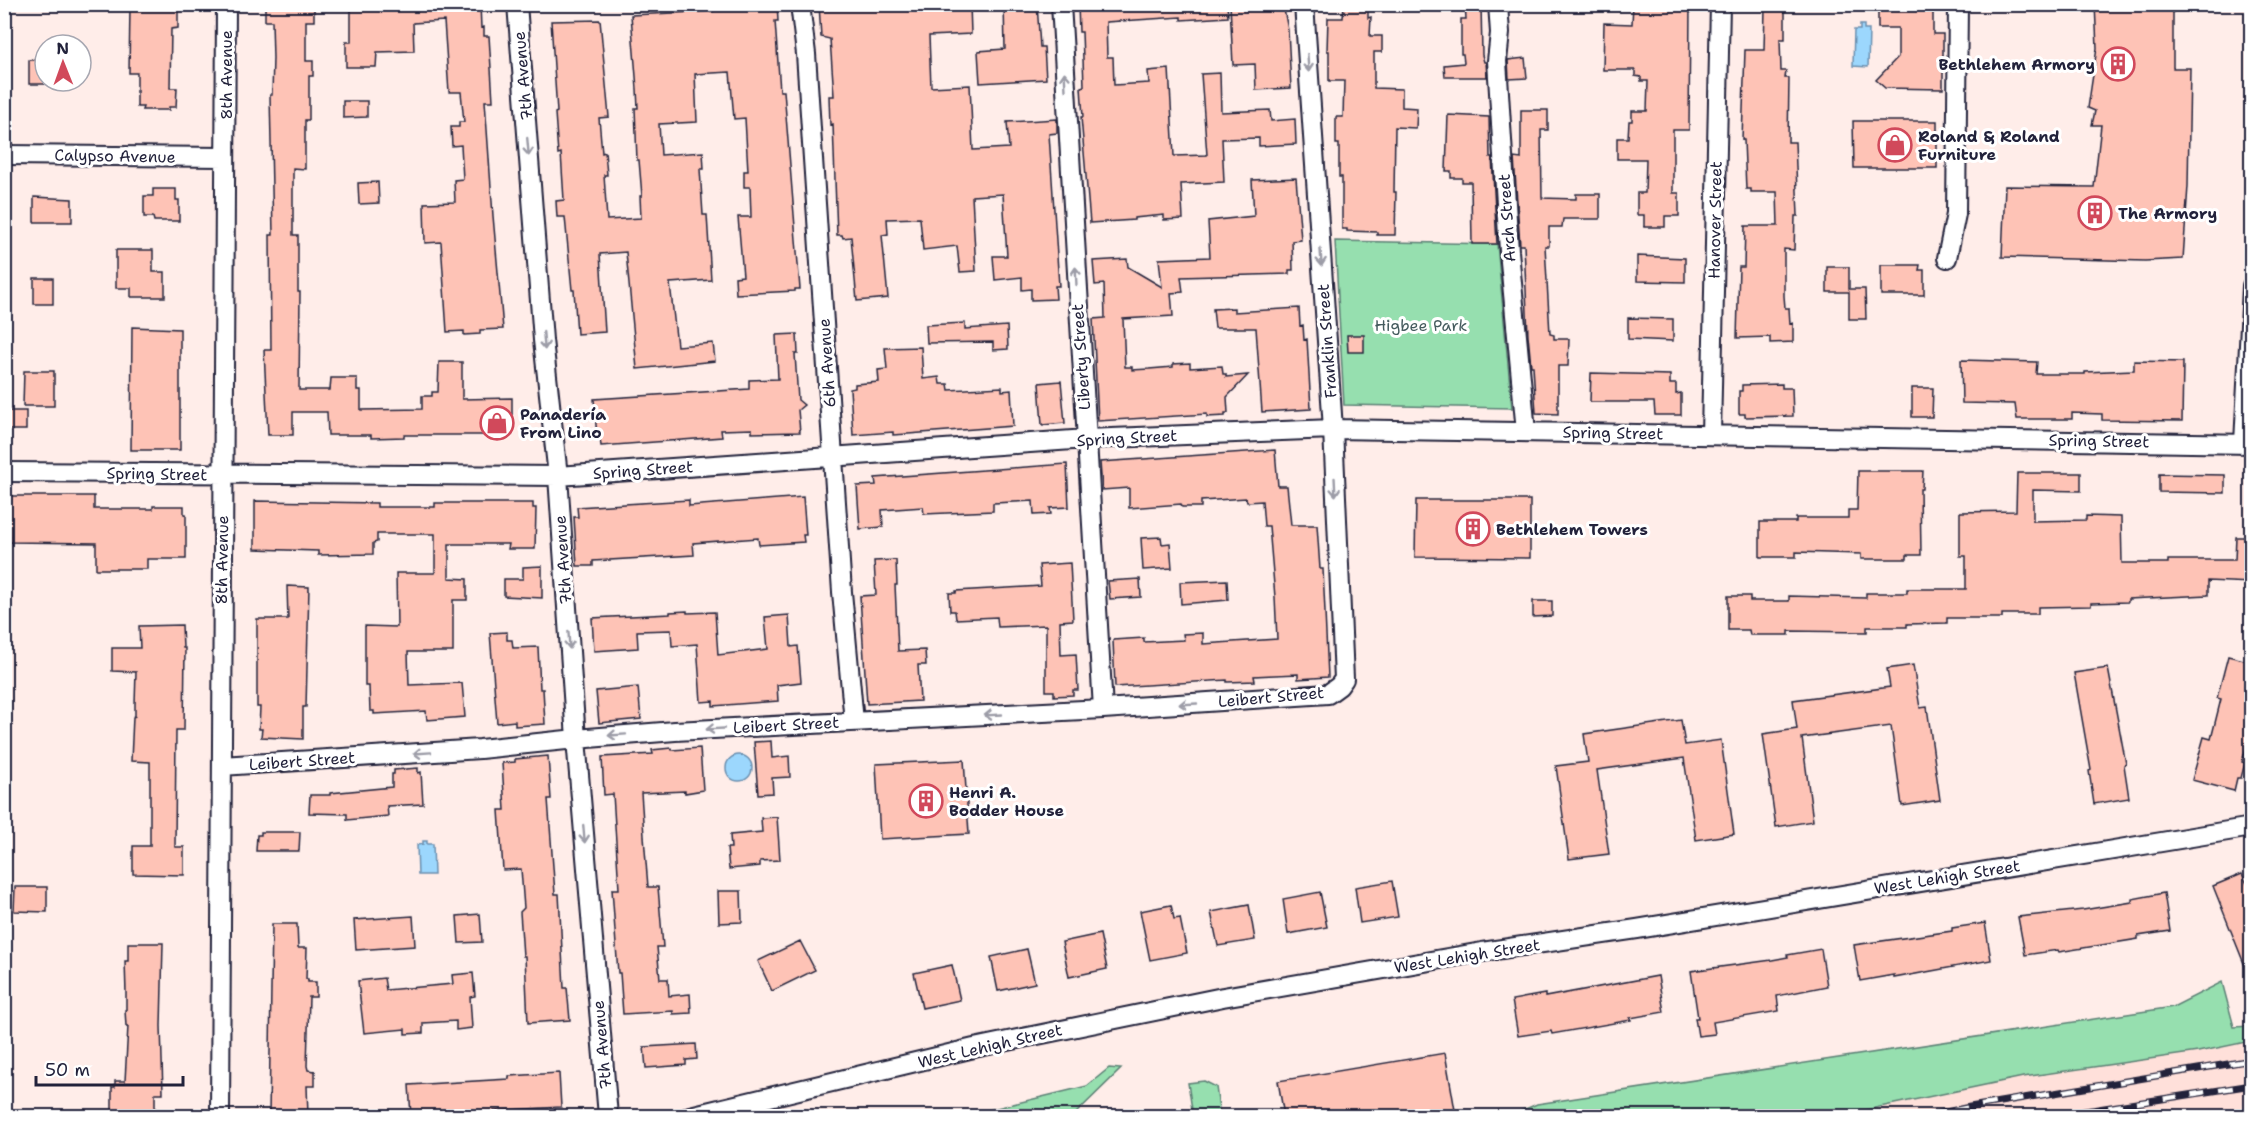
<svg xmlns="http://www.w3.org/2000/svg" width="2256" height="1121" viewBox="0 0 2256 1121" font-family="'Shantell Sans',sans-serif">
<style>
.built{fill:#ffe0da}
.green{fill:#96dfaf;stroke:#5c8075;stroke-width:1.5}
.water{fill:#9cd7fd;stroke:#6b8faf;stroke-width:1.5}
.building{fill:#fec3b6;stroke:#22223b;stroke-width:1.5}
.lines{fill:none;stroke-linecap:round;stroke-linejoin:round}
.street-casing{stroke:#22223b;stroke-width:22}
.street{stroke:#fff;stroke-width:18}
.rail-casing{stroke:#22223b;stroke-width:7}
.rail{stroke:#fff;stroke-width:4.5;stroke-dasharray:14;stroke-linecap:butt}
.oneway{stroke:#9c9ca7}
.labels{text-anchor:middle;dominant-baseline:central;stroke-width:6;stroke-linejoin:round;paint-order:stroke}
.poi-label{font-size:16px;font-weight:bold;fill:#22223b;stroke:#fff;text-anchor:start}
.street-label{font-size:16px;fill:#22223b;stroke:#fff}
.park-label{font-size:16px;fill:#455b5e;stroke:#fff}
</style>
<rect width="100%" height="100%" fill="#ffede9"/>
<filter id="ink" filterUnits="userSpaceOnUse"><feTurbulence type="fractalNoise" baseFrequency=".0167" numOctaves="2"/><feDisplacementMap in="SourceGraphic" scale="12" xChannelSelector="R" yChannelSelector="G"/><feConvolveMatrix kernelMatrix="1 2 1 2 8 2 1 2 1" color-interpolation-filters="sRGB"/></filter>
<g filter="url(#ink)">
<path class="built" d="M2251 1041V1098L2245 1100 2239 1112 2251 1114V1116H1837L2023 1077 2198 1052Z"/>
<path class="green" d="M1335 241 1497 244 1512 408 1344 405Z
M2222 982 2234 1027 2251 1026V1041L2198 1052 2023 1077 1837 1116H1509L1537 1104 2173 1007Z
M1109 1068 1121 1069 1073 1116H964L1087 1086Z
M1204 1081 1216 1087 1220 1116H1193L1188 1083Z"/>
<path class="water" d="M1860 25H1864V30H1869L1868 67 1853 66 1854 30H1860Z
M726 768a13 13 0 1 1 26 0a13 13 0 1 1-26 0Z
M423 841H427V844H433L434 875H418L417 845 423 844Z"/>
<path class="building" d="M137 4H178V28L171 29 170 88H177L176 107H169V110H142L143 107H137V73H129L130 7H137Z
M265 4H314V21H306V61H313V76H309V120H305V169L293 168V235H298V292H300L299 390H330L331 378H357V390H361V410L422 409V396H432V392H438L439 362H462V399L512 398V435H404V437L371 438V435H328L327 412H293V435H268L264 350H271L270 235H273L270 95H272L273 58 272 21H265Z
M351 4H480L481 28 484 27V36H489L493 101H485L493 216 503 329 480 330V334L464 335V331L447 332 441 242 425 243 424 203 455 202 454 180 463 179 461 145 452 146 451 127H459V122H464L461 92H449L444 21 413 23 414 51 377 52 376 67H346V42H351Z
M714 4H777L778 21H775L780 91H784L800 289H795V291L736 294 735 277 743 276 738 217H751L750 187H744V171H748L745 118 734 119 730 72 695 74 697 122 659 124 661 155 703 152 704 169H700L703 215H707L711 280 670 283 677 346 713 343 715 361 637 369 626 252 600 254 605 332 577 334 574 290H572L565 217H557L556 201 564 200 561 153 558 154 555 113 557 112 551 21 600 20 609 117 599 118 602 153 605 152 607 175H604L607 220 641 218 640 196H642L639 160H637L635 108H638L637 89 631 15 714 11Z
M819 4H970L971 34 929 36 931 87 970 85 973 150 1009 148 1007 122 1057 119V133L1049 134 1059 286H1055L1056 299 1031 300V289L1022 290V277L995 280 993 256H1007L1003 194 972 196 976 271 960 272 957 246 923 250 920 218 887 219 888 234 882 235 888 298 857 301 851 237 843 238 842 235H837L833 124 830 125 829 96H834L830 39 821 37Z
M1004 4H1037L1040 47H1044L1046 79 980 83 978 51 1005 49Z
M1078 4H1227L1228 17 1181 20V17L1106 22 1107 57H1113L1114 85 1149 83 1148 71 1169 69 1174 156 1207 155 1201 74 1220 73 1221 112 1270 110 1271 121 1295 119 1296 144 1259 146V138L1222 139 1224 182 1181 184 1183 219 1164 220V215L1134 218V220L1090 223 1081 117H1083L1081 87 1084 86 1082 32H1079Z
M1230 4H1283L1288 30 1291 88 1256 90 1255 64 1233 65Z
M1344 4H1368V18L1371 17 1370 36H1382V52H1374V88L1402 89V107L1417 108 1416 128 1395 127 1394 192H1396L1395 235H1377V232L1347 231V229H1342V177H1339V144H1336V117H1343L1344 81H1329V51H1327L1328 18H1343Z
M1465 4H1481L1482 55 1484 62H1486L1487 77H1445L1444 65 1464 63 1463 54H1461V19H1466Z
M1633 4H1690L1689 130H1673V193H1679V216H1665V227H1644V215H1637V193H1645L1646 159H1617V138H1628L1629 121H1632V111H1647L1648 81H1641V77L1635 76V70H1603L1604 23 1632 24Z
M1896 4H1933V34H1943V89L1885 88 1876 80 1898 57V28H1878V7H1896Z
M2095 4H2173V68H2190L2188 186 2183 259 2145 261 2002 257 2005 186 2094 187 2101 125H2092L2095 111 2088 108 2097 48Z
M1765 8 1785 9V39H1780L1781 71H1786L1785 78H1789L1788 142H1795L1798 216H1795L1794 250 1784 249V296L1785 308H1789L1790 324 1793 323V342L1770 343V337L1737 338 1739 267H1744L1745 226H1778L1777 192H1751V189H1746L1744 140H1742L1745 50H1764Z
M1525 58 1527 78 1509 79 1508 60Z
M29 60H45V84H29Z
M343 101H367V117L343 118Z
M1521 110H1548V130H1541L1542 198 1576 199V194H1600V219H1563L1562 227H1549V246H1545L1550 334 1554 335V339H1569L1568 366H1558V414L1536 413 1533 366H1531L1528 335 1524 245H1520L1514 158 1521 159Z
M1448 115 1489 117 1490 157H1492L1497 244H1472L1471 182H1462V178H1451V171H1446Z
M1853 121H1937V168H1854Z
M1296 178 1301 240 1292 241 1293 270H1289V274L1181 277 1183 292 1171 293 1173 316 1123 319 1125 367H1132V370L1149 369 1173 367V364L1190 363V368L1222 366 1223 374H1226V377L1248 375 1227 397 1228 413H1225V416L1207 417V414L1098 421 1093 319 1105 318 1104 284 1095 285 1093 261 1127 259 1128 267 1162 287 1159 259 1210 257 1208 221 1254 216 1252 180Z
M378 182 379 203 359 204 358 183Z
M153 189H176V200H179V221H154L153 217H144V196H153Z
M34 197 72 199V222H34Z
M116 250H153V272H165V297H131V288H116Z
M1637 256 1685 258V282L1637 281Z
M1881 265H1920L1919 270H1924V295H1881Z
M1827 267H1849V289H1865L1866 319H1849V292H1827Z
M34 278H53V304H34Z
M1234 308V312L1299 308 1300 326 1303 325 1304 340 1307 339 1311 409 1262 412 1256 328H1215L1213 309Z
M1628 318 1673 319V341L1628 339Z
M965 323V329L1007 326 1008 349 993 350V342L927 343 926 325Z
M132 327 180 329V450H131Z
M797 334 798 354H795L798 400 804 405 798 410 800 432 752 433V429L721 430 722 437 601 446 600 438H597L594 399 749 389V380L778 379 776 335Z
M1347 335H1364V352H1348Z
M921 347 923 379 939 377 940 384H948L949 390 1002 387V391L1011 390 1013 426 908 434 893 435V432L853 435 850 389 855 388V384L879 382 878 370 887 369 885 348Z
M1961 360 2037 362 2036 374H2085V372L2134 370V361L2183 362 2182 421 2102 420V414L2072 413V419H2017L2015 404 1962 403Z
M24 371H54V406H23Z
M1591 373 1670 375V384H1676V394L1681 393V415H1655L1654 402H1590Z
M1061 381 1065 423 1042 425 1039 383Z
M1782 384V388H1792L1793 416 1745 417V414H1739V391H1742V385Z
M1912 388H1933L1932 417H1912Z
M4 411H26V430H4Z
M1275 450 1278 486H1287L1291 525H1317L1320 569H1323L1328 677 1298 679V674L1254 676 1255 681 1227 682V680L1115 687 1113 640 1144 638V642L1184 640 1183 634 1203 633V644L1277 639 1275 597 1269 526H1264L1262 501 1247 502 1246 498 1201 501V507H1182L1181 504 1129 508V488L1102 490 1100 462Z
M1067 464 1069 507 1050 508 1051 514 1034 515 1033 501 993 503V511L924 514 923 507 882 510 883 527 860 529 857 486 876 485 875 478Z
M1858 471H1923L1922 489H1920L1921 555H1907V559H1861V554L1796 552V557H1760V522H1796V518H1848V510H1857Z
M2017 473H2081V491L2033 490V521L2086 520V516L2121 517 2122 563H2168V560H2235L2236 537H2252V583L2208 581V595L2128 599V602L2091 603V606L2038 607V614H2002V618H1947V623L1907 624V627H1867V632L1789 631V635H1750L1749 630H1728V596H1750V601H1789V596L1866 598V593H1907V589H1966V556H1960V512L2016 511Z
M2159 474 2225 475V493L2159 492Z
M4 496H94V509H153V506H184V514H186V559H147V569H96V543L9 542 10 536H7V525H4Z
M803 497 806 535H803L804 542 759 545 758 538 693 543 694 555 593 561V566H577L574 517H578L577 507 689 500V506Z
M1416 500H1530V558L1415 557Z
M255 501 377 503V507H435V503H533V508H536L535 549H508L509 544H449V578L467 579V600H453V652H408L409 685 462 683 465 717 427 720 426 711 374 714V711H370L369 686H365V626L397 627 396 573H435V534H377V542L373 543V554L318 555V551L255 549Z
M1161 537 1162 544 1170 543 1172 568 1143 570 1141 538Z
M896 560 897 585H895L898 651 925 650 926 665H918L920 701 867 704 860 596 876 595 874 561Z
M1070 563 1073 620 1060 621 1061 655 1076 654 1078 690H1073V695L1054 696V691H1046V625L998 627 997 617 956 619 955 611H950L949 593H956V591L1041 586 1039 565Z
M542 566V598L504 596V579H523V567Z
M1140 579 1141 597 1110 599 1108 581Z
M1227 580 1228 600 1181 604 1180 582Z
M287 586 309 587 306 707H303V739L261 737 262 729H259L260 707H257V619H288Z
M1533 601H1552V616L1533 617Z
M687 611V613L715 612 718 655 768 649 765 617 789 615 791 647 798 646 801 682 777 685 778 701 713 706V701L701 702 697 644 672 646 671 630 637 631 638 648 594 651 592 618 670 614V612Z
M182 625 183 648H185L184 730H176L175 847H184V875L133 874V846H150V762L131 761 133 717 135 716V704L136 672 112 671V648H140L139 626Z
M507 632V640H512L513 648 538 647 540 689H543L545 724 515 726V721L497 723 490 633Z
M2228 656 2252 662V727L2242 762 2245 763 2241 778H2237L2234 791 2192 780 2204 737 2211 739 2221 699 2217 698Z
M1913 665 1920 708 1927 707 1940 800 1902 806 1891 726 1802 738 1813 821 1776 827 1763 734 1797 729 1793 700 1890 687 1887 669Z
M2108 668 2126 764 2124 765 2129 798 2094 804 2089 771 2091 770 2074 673Z
M638 687 641 719 599 723 596 691Z
M1681 720 1685 745 1721 740 1734 834 1696 840 1684 758 1597 770 1609 854 1569 859 1556 766 1588 762 1584 734Z
M771 741 772 758 789 756 790 777 772 778 773 793 758 794 754 742Z
M671 748 672 750 700 748 703 790 685 793V791L641 793 645 850 648 887H658L663 947H657L660 979H668L669 996 690 994 691 1013 673 1014V1011L623 1014 620 973H618L612 889H619L613 794 604 795 602 757 653 754 652 750Z
M548 756 551 799H548L555 894H559L564 988H567L570 1020 528 1023 525 956H523L520 912 524 908 521 869 503 870 499 810H505L502 763 515 762V759Z
M964 760 969 834 880 839 876 764Z
M418 768V773L421 772 423 804 387 806 388 816 347 820V814L309 813 310 795H330V793L392 787V774H394V770Z
M777 817 780 860 760 861V866L729 869 727 848H731L730 835 762 832 761 818Z
M261 832H300L299 851H256L257 835H261Z
M2242 874 2252 893 2251 981 2213 886Z
M1392 881 1398 917 1360 923 1355 887Z
M15 887H47V912L14 911Z
M718 891H741L742 922 719 923Z
M1320 892 1327 927 1288 934 1283 899Z
M2164 893 2170 931 2138 936V939L2059 952 2058 950 2025 955 2018 917 2083 910 2132 902V899Z
M1171 905 1174 919 1180 918 1187 953 1150 960 1140 911Z
M1249 905 1255 940 1218 946 1211 912Z
M480 914 482 942 459 943 457 916Z
M413 916 415 946 356 950 354 920Z
M1985 923 1991 960 1894 978V975L1860 981 1854 945 1952 931V928Z
M272 924H297L298 948H307L306 979H308V982H316V997H309L307 1066 308 1070 315 1071V1086H307L308 1116H269Z
M1100 934 1107 969 1069 977 1062 942Z
M800 941 815 970 772 991 758 961Z
M128 943H163L161 1026 163 1093H155V1116H112V1087H115V1081H125L128 1026H126L125 1010H126V993L125 961H128Z
M1027 949 1035 983 998 991 991 957Z
M1821 949 1827 986 1777 996 1779 1011 1713 1022 1715 1034 1698 1036 1695 1018H1698L1691 971 1772 960 1788 957 1787 955Z
M952 965 960 1000 922 1008 914 973Z
M473 973 475 996 470 997 472 1028 456 1030V1021L423 1023V1033L405 1034V1029L364 1033 358 981 384 978 386 990 453 984 452 975Z
M1658 976 1664 1012 1630 1018 1631 1020 1552 1034 1551 1031 1518 1036 1512 1000 1545 994V997Z
M696 1044 697 1059 686 1060V1065L646 1068 644 1047Z
M1445 1053 1456 1116H1284L1278 1081Z
M559 1073 561 1107 494 1111V1114L478 1115 411 1116 409 1085 509 1079V1076Z"/>
<g class="lines">
<defs>
<path id="street" d="M517 4 543 340 558 476 576 739 608 1116
M800 4 806 54 842 592 854 722
M1061 4 1103 709
M1498 4 1500 33 1497 61 1509 251 1526 432
M4 155 225 157
M1947 258 1956 214 1958 4
M1711 435 1720 4
M2244 443 2252 286
M4 472 558 476 1087 439 1333 429 2252 444
M222 766 480 749 576 739 675 731 1103 709 1328 694 1339 686 1344 679 1333 429 1304 4
M220 1116 226 4
M690 1116 974 1048 1223 997 1482 952 1637 929 2252 827"/>
</defs>
<use href="#street" class="street-casing"/>
<use href="#street" class="street"/>
<defs>
<path id="rail" d="M1926 1116 1970 1107 2252 1060
M2053 1116 2252 1085"/>
</defs>
<use href="#rail" class="rail-casing"/>
<use href="#rail" class="rail"/>
</g>
<defs><path id="oneway-shaft" d="M-6 0H5M1.5-3L5.5 0L1.5 3" fill="none" stroke-width="1.6" stroke-linecap="round" stroke-linejoin="round" transform="scale(1.5)"/></defs>
<g class="oneway">
<use href="#oneway-shaft" transform="translate(1308 63) rotate(86)"/>
<use href="#oneway-shaft" transform="translate(1065 81) rotate(-93)"/>
<use href="#oneway-shaft" transform="translate(528 147) rotate(85)"/>
<use href="#oneway-shaft" transform="translate(1321 257) rotate(86)"/>
<use href="#oneway-shaft" transform="translate(1076 276) rotate(-93)"/>
<use href="#oneway-shaft" transform="translate(544 341) rotate(85)"/>
<use href="#oneway-shaft" transform="translate(1335 487) rotate(87)"/>
<use href="#oneway-shaft" transform="translate(569 640) rotate(86)"/>
<use href="#oneway-shaft" transform="translate(1188 704) rotate(177)"/>
<use href="#oneway-shaft" transform="translate(993 715) rotate(177)"/>
<use href="#oneway-shaft" transform="translate(715 729) rotate(177)"/>
<use href="#oneway-shaft" transform="translate(617 735) rotate(176)"/>
<use href="#oneway-shaft" transform="translate(422 753) rotate(176)"/>
<use href="#oneway-shaft" transform="translate(584 834) rotate(85)"/>
</g>
</g>
<defs>
<symbol id="building-ring" viewBox="-11 -11 22 22"><circle r="9.5" fill="#fff" stroke="#d1495b" stroke-width="1.5"/><path d="M-4-6H4V6H1V3H-1V6H-4ZM-2.5-4.3h1.7v1.8h-1.7ZM.8-4.3h1.7v1.8H.8ZM-2.5-1h1.7V.8h-1.7ZM.8-1h1.7V.8H.8Z" fill="#d1495b"/></symbol>
<symbol id="shop-ring" viewBox="-11 -11 22 22"><circle r="9.5" fill="#fff" stroke="#d1495b" stroke-width="1.5"/><path d="M-5-2.5h2.3a2.7 3.5 0 0 1 5.4 0H5L5.5 6h-11ZM-1.5-2.5h3a1.5 2.3 0 0 0-3 0Z" fill="#d1495b"/></symbol>
</defs>
<g fill-rule="evenodd">
<use href="#building-ring" x="2099" y="45" width="38" height="38"/>
<use href="#shop-ring" x="1876" y="126" width="38" height="38"/>
<use href="#building-ring" x="2076" y="194" width="38" height="38"/>
<use href="#shop-ring" x="478" y="404" width="38" height="38"/>
<use href="#building-ring" x="1454" y="510" width="38" height="38"/>
<use href="#building-ring" x="907" y="782" width="38" height="38"/>
</g>
<g class="labels">
<g class="poi-label">
<text x="2095" y="64" text-anchor="end">Bethlehem Armory</text>
<text x="1918" y="136">Roland &amp; Roland<tspan x="1918" dy="18">Furniture</tspan></text>
<text x="2118" y="213">The Armory</text>
<text x="520" y="414">Panadería<tspan x="520" dy="18">From Lino</tspan></text>
<text x="1496" y="529">Bethlehem Towers</text>
<text x="949" y="792">Henri A.<tspan x="949" dy="18">Bodder House</tspan></text>
</g>
<g class="street-label">
<text transform="translate(226 75) rotate(-90)">8th Avenue</text>
<text transform="translate(523 76) rotate(-95)">7th Avenue</text>
<text transform="translate(115 156) rotate(1)">Calypso Avenue</text>
<text transform="translate(1507 218) rotate(-94)">Arch Street</text>
<text transform="translate(1715 220) rotate(-89)">Hanover Street</text>
<text transform="translate(1327 341) rotate(-94)">Franklin Street</text>
<text transform="translate(1081 357) rotate(-94)">Liberty Street</text>
<text transform="translate(827 363) rotate(-94)">6th Avenue</text>
<text transform="translate(1613 433) rotate(1)">Spring Street</text>
<text transform="translate(1127 438) rotate(-3)">Spring Street</text>
<text transform="translate(2099 441) rotate(1)">Spring Street</text>
<text transform="translate(643 470) rotate(-4)">Spring Street</text>
<text transform="translate(157 474) rotate(1)">Spring Street</text>
<text transform="translate(222 560) rotate(-89)">8th Avenue</text>
<text transform="translate(563 560) rotate(-94)">7th Avenue</text>
<text transform="translate(1271 697) rotate(-5)">Leibert Street</text>
<text transform="translate(786 725) rotate(-3)">Leibert Street</text>
<text transform="translate(302 761) rotate(-4)">Leibert Street</text>
<text transform="translate(1947 877) rotate(-9)">West Lehigh Street</text>
<text transform="translate(1467 956) rotate(-9)">West Lehigh Street</text>
<text transform="translate(602 1045) rotate(-95)">7th Avenue</text>
<text transform="translate(990 1046) rotate(-13)">West Lehigh Street</text>
</g>
<g class="park-label">
<text x="1421" y="325">Higbee Park</text>
</g>
</g>
<rect width="2256" height="1121" fill="none" stroke="#fff" stroke-width="24"/>
<rect x="12" y="12" width="2232" height="1097" fill="none" stroke="#22223b" stroke-width="2" filter="url(#ink)"/>
<g transform="translate(63 63) rotate(359)"><circle r="28" fill="#ffffff" stroke="#a7a7b1" stroke-width="1.5"/>
<path d="M0-4.5L10 22L0 15L-10 22Z" fill="#d1495b"/>
<text y="-9" font-size="16" font-weight="bold" text-anchor="middle" fill="#22223b">N</text>
</g>
<path d="M36 1076v9h147v-9" fill="none" stroke="#22223b" stroke-width="3"/>
<text x="45" y="1076" font-size="18" fill="#22223b" stroke="#ffffff" stroke-width="4.5" paint-order="stroke">50 m</text>
</svg>
